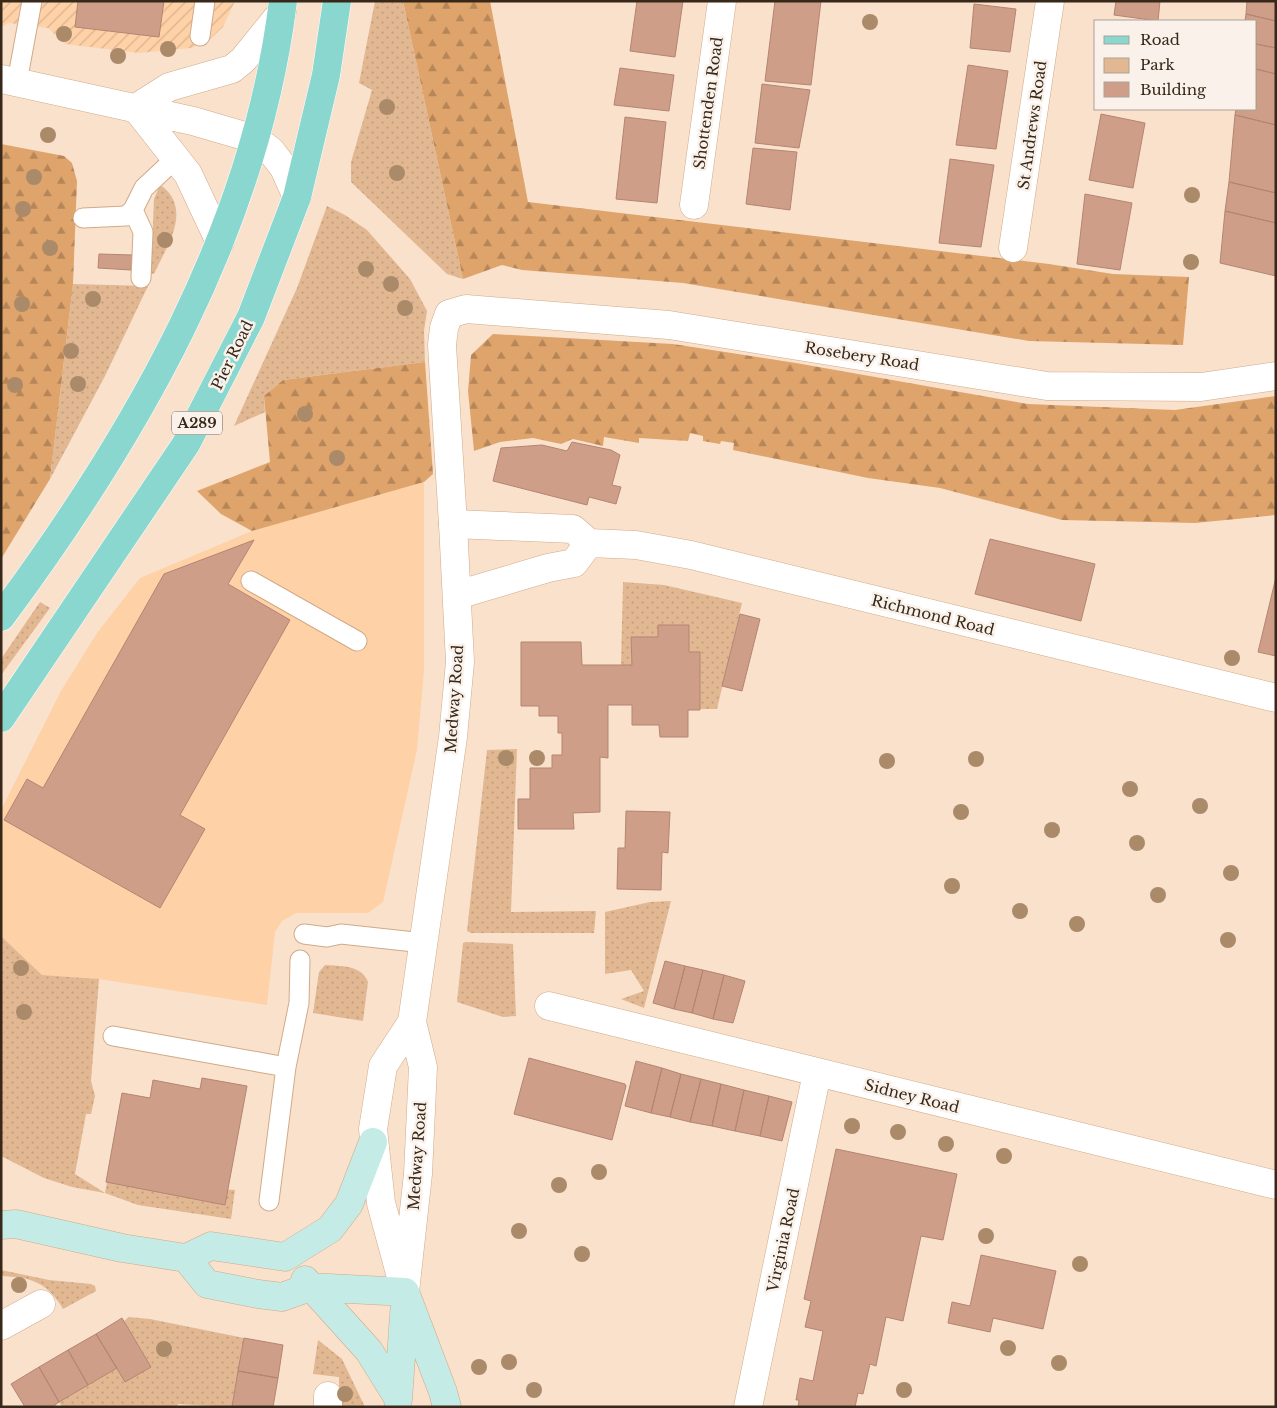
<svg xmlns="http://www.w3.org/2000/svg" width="1277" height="1408" viewBox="0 0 1277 1408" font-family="'Libre Baskerville',serif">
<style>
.built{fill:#fed1a7}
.industrial{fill:url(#industrial-furrows)}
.green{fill:url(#green-dots)}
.forest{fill:url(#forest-firs)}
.building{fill:#ce9e89;stroke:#b48571}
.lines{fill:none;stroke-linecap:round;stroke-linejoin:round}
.service-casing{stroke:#d1aa87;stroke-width:21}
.minor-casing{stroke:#d1aa87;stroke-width:29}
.tertiary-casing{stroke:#d1aa87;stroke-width:29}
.secondary-casing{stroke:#d1aa87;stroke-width:29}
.primary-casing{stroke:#fff;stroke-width:29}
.service{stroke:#fff;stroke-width:19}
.minor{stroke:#fff;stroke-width:28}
.tertiary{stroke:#fff;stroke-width:28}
.secondary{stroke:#c4ebe6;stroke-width:28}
.primary{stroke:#89d7ce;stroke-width:28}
.tree{fill:#aa8a69}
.labels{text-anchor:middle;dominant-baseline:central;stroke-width:5;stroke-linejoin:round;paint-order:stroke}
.shield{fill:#faf2ea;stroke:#726558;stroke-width:1}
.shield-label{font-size:14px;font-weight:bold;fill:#37281a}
.street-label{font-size:15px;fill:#37281a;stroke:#faf2ea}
</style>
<defs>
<pattern id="industrial-furrows" width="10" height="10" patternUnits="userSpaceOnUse" patternTransform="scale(1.25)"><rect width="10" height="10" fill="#fed1a7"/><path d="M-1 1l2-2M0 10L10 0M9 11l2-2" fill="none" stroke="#dab38f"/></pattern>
<pattern id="green-dots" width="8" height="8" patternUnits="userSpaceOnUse" patternTransform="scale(1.25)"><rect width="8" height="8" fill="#e2b892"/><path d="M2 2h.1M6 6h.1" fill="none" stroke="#c29e7d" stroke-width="1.8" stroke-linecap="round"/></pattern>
<pattern id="forest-firs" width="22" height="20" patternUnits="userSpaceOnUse" patternTransform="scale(1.25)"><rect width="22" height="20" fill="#dfa46c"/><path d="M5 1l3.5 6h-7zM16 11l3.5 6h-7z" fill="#b68658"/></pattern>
</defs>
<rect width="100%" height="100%" fill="#f9e1cc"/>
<path class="built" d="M424 482V670L417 750 383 902 368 913H296L282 921 275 932 267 1005 99 979 42 975 1 936V810L61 691 97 633 140 578 252 531Z"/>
<path class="industrial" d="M1 1H235L223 27 207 42 191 48 139 53 65 44 48 28 9 23 1 27Z"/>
<path class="green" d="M375 1H403L463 279 447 274 351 182V162L372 90 359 83Z
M162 186C193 211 166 247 154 274L151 273 154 199 159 187Z
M327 206 345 215 367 230 410 279 427 311 424 331 425 362 283 380 264 396 265 412 234 426 297 288Z
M73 284 148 286 105 376 50 479Z
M623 582 664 585 742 603 717 709H700V652H689L688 625H658V637H631L632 665H621Z
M40 602 50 608 1 675V659Z
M517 749 511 912 596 911 594 933H471L467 931 487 750Z
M671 901 644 1008 621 999 644 991 631 970 605 974V912L650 902Z
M1 936 42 975 99 979 91 1081 95 1096 91 1114H86L75 1174 105 1193 107 1182 235 1190 231 1219 138 1205 105 1193 72 1187 44 1178 1 1156Z
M466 942 513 944 516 1016 503 1017 457 1002 463 943Z
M325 965C340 966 362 965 368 982L363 1021 313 1013 319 972Z
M1 1270 49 1280 91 1284 95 1286 96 1291 63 1309C48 1283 32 1277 1 1276Z
M129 1317 150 1319 244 1338 232 1407 178 1404 177 1407H62L59 1402 117 1368 151 1367 124 1321Z
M318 1340 342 1359 365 1407H339V1377L313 1374Z"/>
<path class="forest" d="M403 1H490L528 202 1049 264 1113 274 1189 277 1183 345 1029 341 683 283 522 270 502 265 463 279Z
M1 144 64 156 72 163 77 181 73 284 50 479 1 559Z
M493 334 673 344 796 363 1028 404 1175 410 1276 396V515L1195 523 1062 520 940 488 868 478 733 450 734 443 721 441 720 444 703 441V436L690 433 688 441 639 438V443L604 437 603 446 573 439 561 444 533 438 500 442 474 451 468 391 471 355Z
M425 362 433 474 424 482 252 531 221 514 197 491 270 462 264 396 283 380Z"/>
<path class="building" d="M78 1H164L159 37 75 27Z
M637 1H683L675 57 630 51Z
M775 1H821L811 85 765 81Z
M1116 1H1160L1158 21 1114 15Z
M1247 1H1276V21L1246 14Z
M974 4 1016 9 1010 52 970 48Z
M1246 14 1276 21V48L1256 44V21H1245Z
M1256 44 1276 48V74L1256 69Z
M968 65 1008 71 996 149 956 145Z
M620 68 674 75 669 111 614 105Z
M1256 69 1276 74V125L1235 115 1236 109H1256Z
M762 84 810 90 799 148 755 143Z
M1101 114 1145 123 1133 188 1089 180Z
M1235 115 1276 125V193L1229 182Z
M625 117 666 122 657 203 616 199Z
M753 148 797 152 790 210 746 204Z
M950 159 994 165 981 247 939 243Z
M1229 182 1276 193V223L1225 211Z
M1085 194 1132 203 1120 270 1077 264Z
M1225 211 1276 223V276L1220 263Z
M99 254 132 255 131 270 98 268Z
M572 442 611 450 620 455 612 485 621 487 616 504 589 497 587 505 493 481 501 448 542 445 567 451Z
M990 539 1095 564 1081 621 975 594Z
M254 540 228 584 290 620 180 815 205 829 160 908 4 820 27 779 43 788 164 574Z
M1276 577V656L1258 652Z
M740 614 760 619 742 691 722 686Z
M658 625H689V652H700V710H688V737H660L659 725H632V705H608V758L600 757V812L573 813 574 829H518V799H530V768H552V755H562V733H558V716H539V706H521V642H581L582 665H632L631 637H658Z
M626 811 670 812 668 853 662 852 661 890 617 889 618 848H625Z
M665 961 685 966 674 1009 653 1003Z
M685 966 703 970 692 1013 674 1009Z
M703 970 724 975 713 1019 692 1013Z
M724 975 745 981 733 1023 713 1019Z
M529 1058 625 1084 626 1086 612 1140 514 1114Z
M636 1061 662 1068 651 1113 625 1106Z
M662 1068 681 1074 670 1117 651 1113Z
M681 1074 701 1079 690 1122 670 1117Z
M202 1078 247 1086 225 1205 106 1182 122 1093 150 1098 153 1080 200 1089Z
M701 1079 721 1084 712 1126 690 1122Z
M721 1084 744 1090 735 1131 712 1126Z
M744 1090 769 1096 760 1136 735 1131Z
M769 1096 792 1102 782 1141 760 1136Z
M836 1149 957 1174 943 1240 921 1236 903 1321 886 1317 876 1366 870 1364 863 1394 858 1393 855 1407H798L799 1400H796L800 1378 813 1381 823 1331 805 1327 811 1301 804 1299Z
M981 1255 1056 1271 1043 1329 993 1318 990 1332 948 1323 952 1302 970 1306Z
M122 1318 151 1367 125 1382 96 1334Z
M96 1334 117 1368 88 1385 68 1350Z
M244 1338 283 1345 278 1378 238 1371Z
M68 1350 88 1385 59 1402 39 1367Z
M39 1367 59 1402 52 1407H25L11 1384Z
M238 1371 278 1378 273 1407H232Z"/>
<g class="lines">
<defs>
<path id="service" d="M200 36 205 1
M17 82 32 1
M133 210 143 232 141 278
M83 218 126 216 133 210 144 188 175 159
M251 581 357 641
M304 934 327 937 341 934 424 943
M113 1036 286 1067 299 1003 300 960
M269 1201 286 1067"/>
<path id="minor" d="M1 79 193 121 255 139 271 151 284 168 297 197
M136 108 169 87 232 69 243 60 282 12
M136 108 188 174 220 242
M694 205 722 1
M1013 248 1050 1
M453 524 442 345 444 328 449 314 466 309 669 325 1047 386 1201 387 1276 376
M549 1006 1276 1185
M1 1326 41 1304
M328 1407V1396
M748 1407 817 1073"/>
<path id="tertiary" d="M457 595 548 568 574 563 589 543
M401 1277 381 1203 373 1129 383 1066 412 1022
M405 1292 418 1174 423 1067 412 1022 453 737 460 662 453 524 573 529 589 543 636 545 691 555 1276 698"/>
<path id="secondary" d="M1 1225 16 1224 122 1248 186 1258 211 1246 285 1257 330 1229 349 1204 373 1142
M186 1258 207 1284 258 1294 282 1297 310 1287 405 1292
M305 1280 369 1351 397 1396
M405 1292 443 1392 447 1407
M398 1400 405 1301"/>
<path id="primary" d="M1 617C136 435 255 230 283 1
M1 718 186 444 251 317 297 197 326 75 337 1"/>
</defs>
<use href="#service" class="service-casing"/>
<use href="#minor" class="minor-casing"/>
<use href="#tertiary" class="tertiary-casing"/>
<use href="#secondary" class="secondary-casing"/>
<use href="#primary" class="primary-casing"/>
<use href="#service" class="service"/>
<use href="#minor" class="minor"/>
<use href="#tertiary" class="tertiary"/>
<use href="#secondary" class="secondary"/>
<use href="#primary" class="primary"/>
</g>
<g class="tree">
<circle cx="870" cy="22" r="8"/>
<circle cx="64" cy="34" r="8"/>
<circle cx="168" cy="49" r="8"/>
<circle cx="118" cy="56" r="8"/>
<circle cx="387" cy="107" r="8"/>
<circle cx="48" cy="135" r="8"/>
<circle cx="397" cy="173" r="8"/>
<circle cx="34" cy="177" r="8"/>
<circle cx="1192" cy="195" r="8"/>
<circle cx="23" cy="209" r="8"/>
<circle cx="165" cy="240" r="8"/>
<circle cx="50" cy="248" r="8"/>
<circle cx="1191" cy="262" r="8"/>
<circle cx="366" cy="269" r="8"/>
<circle cx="391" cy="284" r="8"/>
<circle cx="93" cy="299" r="8"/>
<circle cx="22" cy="304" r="8"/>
<circle cx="405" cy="308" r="8"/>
<circle cx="71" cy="351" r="8"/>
<circle cx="78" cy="384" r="8"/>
<circle cx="15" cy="385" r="8"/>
<circle cx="305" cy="414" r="8"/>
<circle cx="337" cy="458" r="8"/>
<circle cx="1232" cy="658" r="8"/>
<circle cx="506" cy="758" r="8"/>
<circle cx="537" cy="758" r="8"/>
<circle cx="976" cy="759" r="8"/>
<circle cx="887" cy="761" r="8"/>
<circle cx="1130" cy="789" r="8"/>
<circle cx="1200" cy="806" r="8"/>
<circle cx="961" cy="812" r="8"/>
<circle cx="1052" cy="830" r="8"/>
<circle cx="1137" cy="843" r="8"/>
<circle cx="1231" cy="873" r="8"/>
<circle cx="952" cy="886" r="8"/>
<circle cx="1158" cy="895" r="8"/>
<circle cx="1020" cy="911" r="8"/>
<circle cx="1077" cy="924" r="8"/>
<circle cx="1228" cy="940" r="8"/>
<circle cx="21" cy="968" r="8"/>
<circle cx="24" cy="1012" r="8"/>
<circle cx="852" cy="1126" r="8"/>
<circle cx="898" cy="1132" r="8"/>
<circle cx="946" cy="1144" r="8"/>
<circle cx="1004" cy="1156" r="8"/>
<circle cx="599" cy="1172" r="8"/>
<circle cx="559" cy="1185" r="8"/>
<circle cx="519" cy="1231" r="8"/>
<circle cx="986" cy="1236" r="8"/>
<circle cx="582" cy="1254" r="8"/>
<circle cx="1080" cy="1264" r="8"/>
<circle cx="19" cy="1285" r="8"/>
<circle cx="1008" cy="1348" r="8"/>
<circle cx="164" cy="1349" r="8"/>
<circle cx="509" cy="1362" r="8"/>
<circle cx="1059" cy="1363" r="8"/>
<circle cx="479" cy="1367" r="8"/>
<circle cx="534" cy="1390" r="8"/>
<circle cx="904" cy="1390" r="8"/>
<circle cx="345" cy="1394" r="8"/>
</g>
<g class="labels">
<rect class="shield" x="172" y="411.5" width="50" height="23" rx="4"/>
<g class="shield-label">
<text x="197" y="423">A289</text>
</g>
<g class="street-label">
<text transform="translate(708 103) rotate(-82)">Shottenden Road</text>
<text transform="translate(1032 125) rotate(-82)">St Andrews Road</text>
<text transform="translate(232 355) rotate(-64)">Pier Road</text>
<text transform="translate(862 356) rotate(9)">Rosebery Road</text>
<text transform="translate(933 615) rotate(14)">Richmond Road</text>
<text transform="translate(454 699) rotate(-86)">Medway Road</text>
<text transform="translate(912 1096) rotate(14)">Sidney Road</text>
<text transform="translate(417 1156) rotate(-86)">Medway Road</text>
<text transform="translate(783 1240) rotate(-78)">Virginia Road</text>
</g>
</g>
<rect width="1277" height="1408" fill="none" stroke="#37281a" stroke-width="5"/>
<rect x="1094" y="20" width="162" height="90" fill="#faf2ea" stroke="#aca197"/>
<rect x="1104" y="36" width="25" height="8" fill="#89d7ce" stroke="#aca197"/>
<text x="1140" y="45" font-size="15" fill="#37281a">Road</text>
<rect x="1104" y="58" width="25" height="15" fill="#e2b892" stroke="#aca197"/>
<text x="1140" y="70" font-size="15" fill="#37281a">Park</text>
<rect x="1104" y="82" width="25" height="15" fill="#ce9e89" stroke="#aca197"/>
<text x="1140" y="95" font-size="15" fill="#37281a">Building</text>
</svg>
